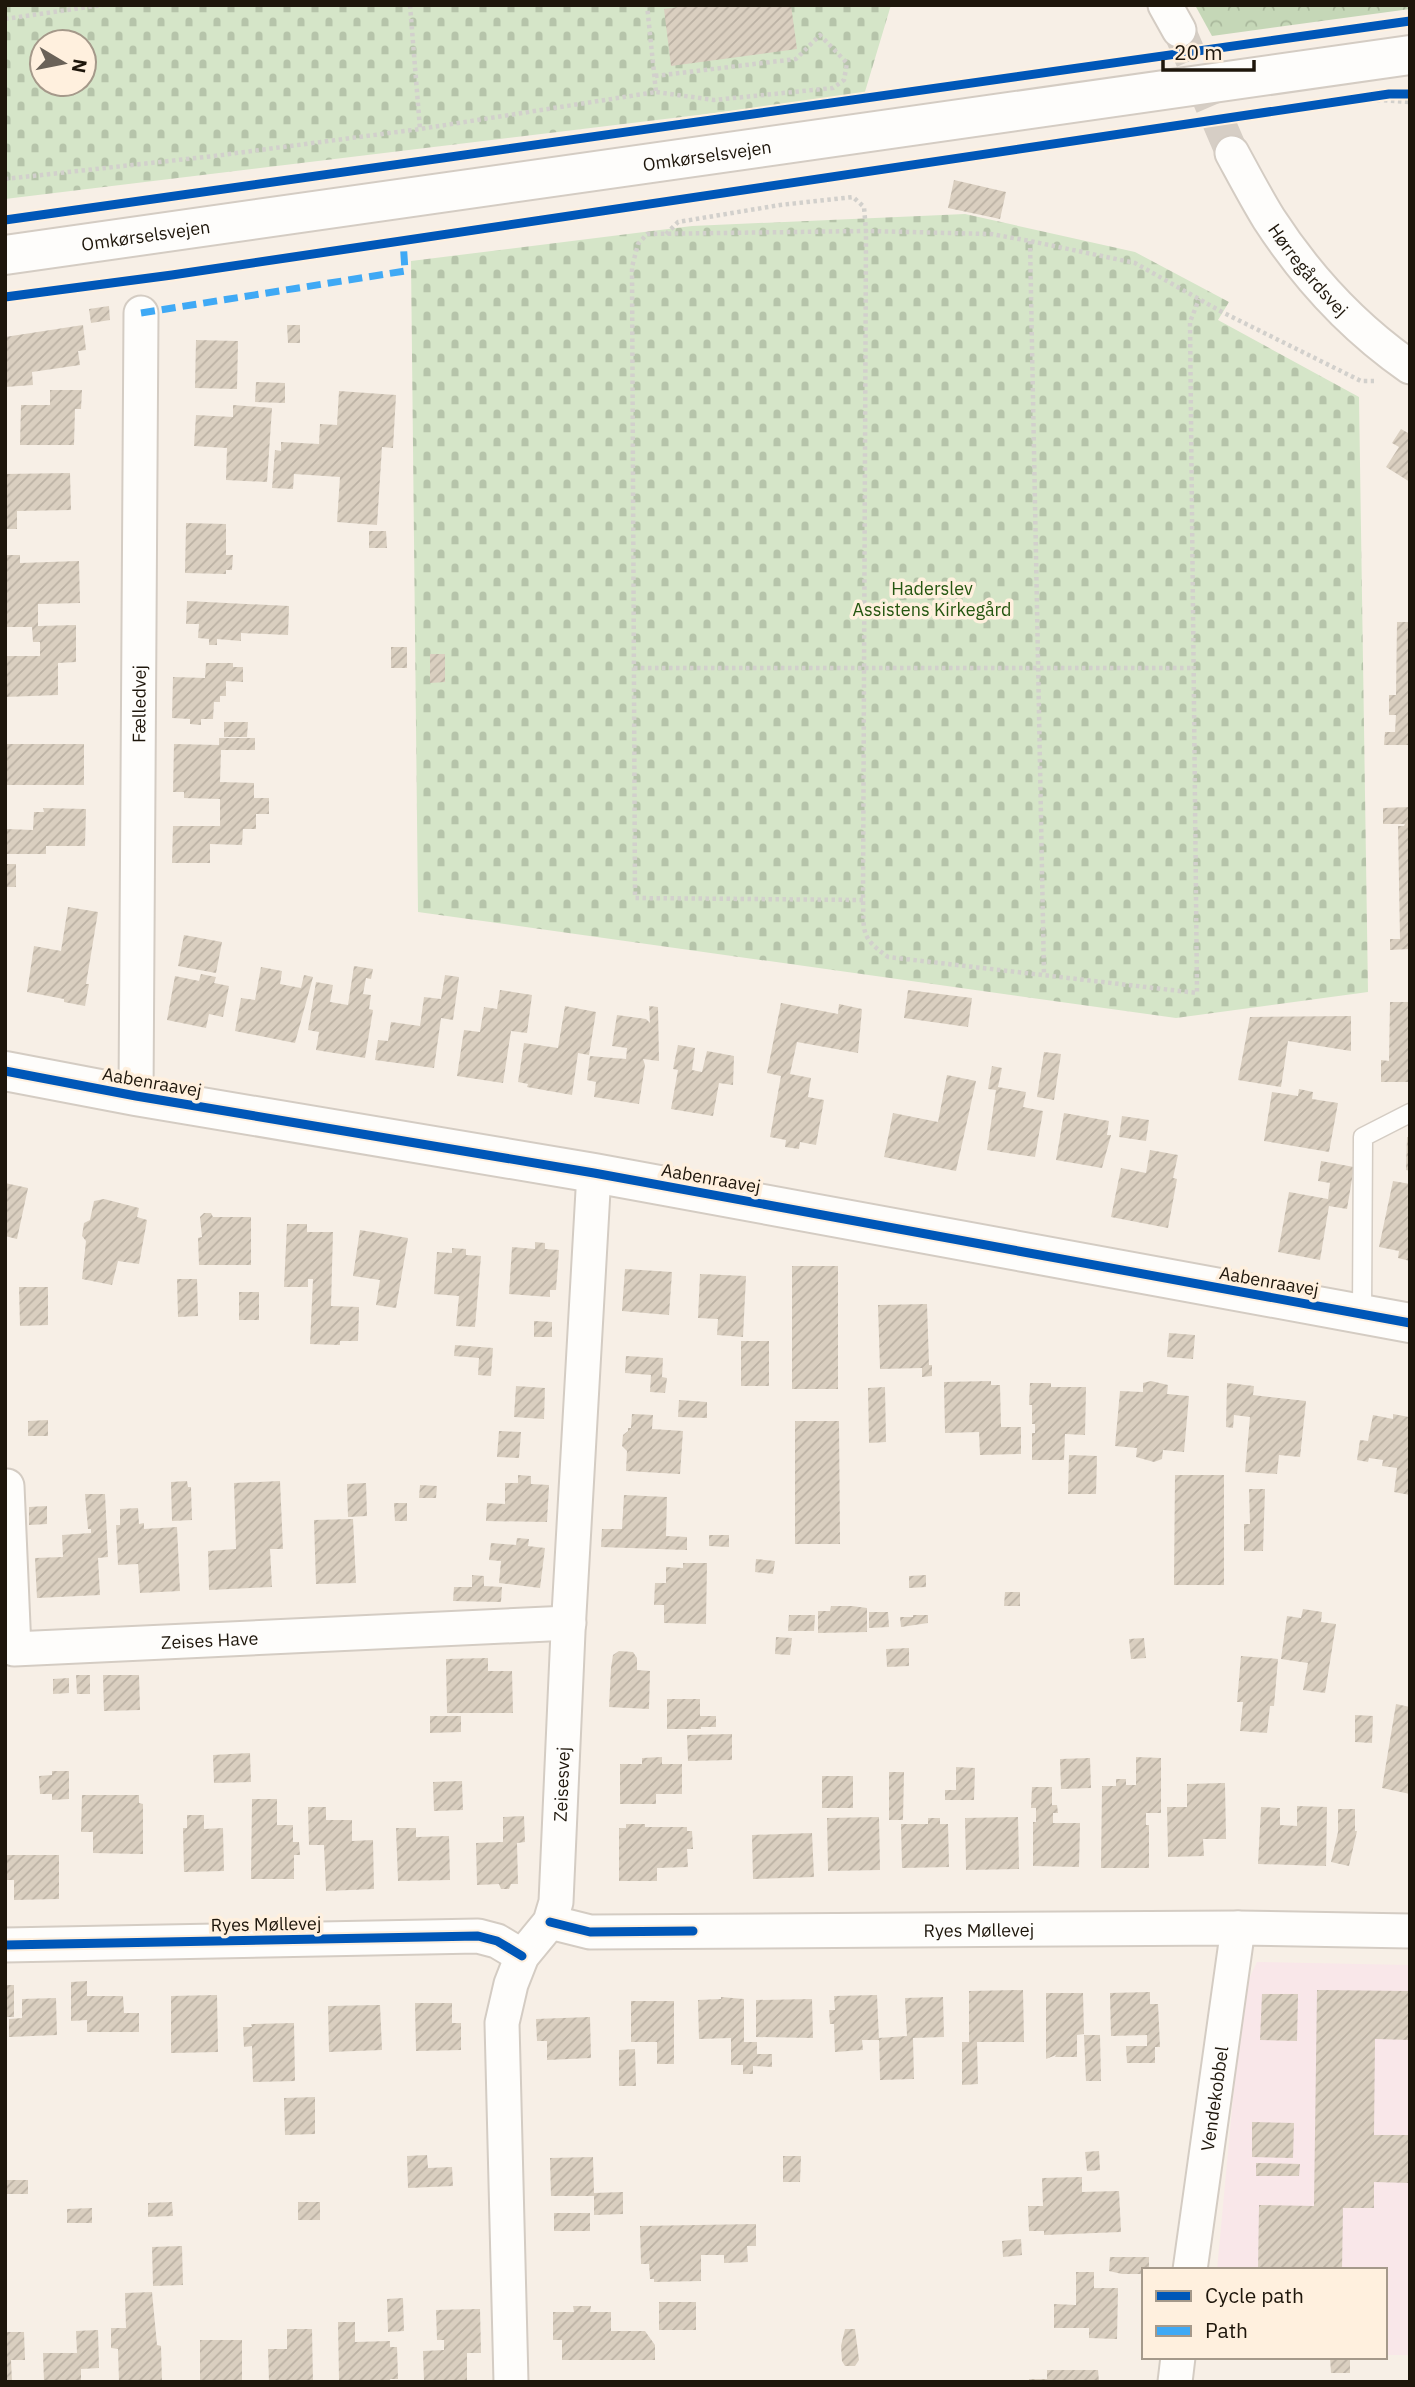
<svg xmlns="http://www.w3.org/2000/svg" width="1415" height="2387" viewBox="0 0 1415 2387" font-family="'IBM Plex Sans',sans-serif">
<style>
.education{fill:#f9e7e9}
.forest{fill:url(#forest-crowns)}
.cemetery{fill:url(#cemetery-stones);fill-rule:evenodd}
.building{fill:url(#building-hatch)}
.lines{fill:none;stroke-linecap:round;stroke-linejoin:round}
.street-tunnel{stroke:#d6cec5;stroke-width:33;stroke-dasharray:33 17;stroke-linecap:butt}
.lane-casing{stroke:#d4ccc3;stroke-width:21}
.street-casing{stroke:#d4ccc3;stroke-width:37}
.secondary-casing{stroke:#d4ccc3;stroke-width:42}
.path{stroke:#d2d0cc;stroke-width:4.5;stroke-dasharray:3.5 3.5;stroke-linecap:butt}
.lane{stroke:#fefdfb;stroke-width:18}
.street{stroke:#fefdfb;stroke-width:33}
.secondary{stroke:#fefdfb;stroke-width:38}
.quiet{stroke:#3fa9f5;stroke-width:7;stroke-dasharray:14 7;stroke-linecap:butt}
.cycleway-casing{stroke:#fff0de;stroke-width:13}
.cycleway{stroke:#0057b8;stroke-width:9}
.labels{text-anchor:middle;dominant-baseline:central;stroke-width:7;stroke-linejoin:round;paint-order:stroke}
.street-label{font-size:18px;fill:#1e160b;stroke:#fff0de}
.park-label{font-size:18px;fill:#255610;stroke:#fff0de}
</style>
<defs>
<pattern id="forest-crowns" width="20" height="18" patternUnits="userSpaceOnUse" patternTransform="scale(1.75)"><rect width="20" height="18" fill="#c5d7b7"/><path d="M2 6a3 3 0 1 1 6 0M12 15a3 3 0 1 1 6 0" fill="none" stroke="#a9b89c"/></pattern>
<pattern id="cemetery-stones" width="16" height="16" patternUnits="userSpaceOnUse" patternTransform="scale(1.75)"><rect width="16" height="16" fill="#d5e5c8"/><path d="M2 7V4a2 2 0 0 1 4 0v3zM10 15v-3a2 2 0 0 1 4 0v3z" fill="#b6c4aa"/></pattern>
<pattern id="building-hatch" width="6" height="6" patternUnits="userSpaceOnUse" patternTransform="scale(1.75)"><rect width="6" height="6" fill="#dacfc0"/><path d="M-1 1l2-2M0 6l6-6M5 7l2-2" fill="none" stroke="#bbb1a4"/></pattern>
</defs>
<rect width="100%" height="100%" fill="#f7efe6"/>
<path class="education" d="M1257 1962 1410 1965V2355H1385V2270H1217L1243 1991Z"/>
<path class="forest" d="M1195 5H1410V9L1212 36Z"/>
<path class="cemetery" d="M5 5H891L864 95 5 199ZM42 42H84V84H42Z
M965 214 1135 252 1229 302 1218 320 1359 397 1368 992 1176 1018 418 912 411 261 692 226Z"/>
<path class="building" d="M693 5H791L797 49 671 66 664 9Z
M954 180 1006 192 1000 219 948 208Z
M109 306 110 320 91 323 89 309Z
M83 325 86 350 78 351 80 365 32 372 33 385 5 387V337Z
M287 325H300V343H288Z
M196 340 238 341 237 389 195 388Z
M256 382 285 383V403L255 402Z
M50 390H82L81 409H75L74 445H20L21 405H50Z
M339 391 396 395 393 448 382 447 377 525 337 522 340 477 294 474 293 489 272 488 275 450 281 451V442L319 444 320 424 337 425Z
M233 405 272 408 267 482 226 480 227 448 194 446 196 415 233 417Z
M1401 429 1408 433 1410 430V482L1386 467 1399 447 1392 443Z
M70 473 71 510 17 511V529H5V474Z
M186 523 226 524V555H233L232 570H226V574L185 573Z
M369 531H386L387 548H369Z
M5 555H20V563L79 561 80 603 38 604V626L76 625V662L58 663V695L5 697V656H40V642H33L32 627H5Z
M187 601 289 606 288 635 241 633V641L217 639V645H209V639L198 638 199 624H186Z
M1397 622H1410V745H1384L1385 732H1395L1396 715H1389V695H1396Z
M391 647H407V668H391Z
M430 654H445V682L430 683Z
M206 663H233V667H243V682L226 681V696H220V702H214L213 719H201V725L190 724V719L172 718 173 677 205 678Z
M224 722H248L247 737H224Z
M219 738H255V750H221L220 782 254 783V798H269V814H256V829H243L242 845 210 844V863H172L173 826H220V799L184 798V792H173L174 744 219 745Z
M5 744H84V785H5Z
M1410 807V949L1390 950V939H1400L1398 826H1404L1405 824H1383V808Z
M43 808 86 809 85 846H46V854H5V829L33 830 34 812H44Z
M5 864H16V887H5Z
M68 907 98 912 86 984H89L85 1006 64 1002V999L27 992 34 946 61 951Z
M184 935 222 942 216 973 178 966Z
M354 966 373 969 371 979 366 978 363 994 371 995 369 1009 373 1010 365 1058 316 1050 319 1032 308 1030 316 982 333 985 330 1002 348 1005Z
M261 967 282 971 280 984 301 988 304 975 313 977 295 1043 235 1031 241 998 255 1000Z
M201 974 216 977 214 983 229 986 223 1017 209 1014 206 1028 167 1020 175 976 199 981Z
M445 975 459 977 453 1020 441 1018 434 1068 375 1060 378 1040 388 1041 391 1022 420 1026 424 997 441 999Z
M500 990 532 995 527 1033 511 1031 503 1083 457 1076 464 1030 480 1032 484 1007 497 1009Z
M908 990 972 998 968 1027 904 1018Z
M1390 1002H1410V1082H1381V1060L1389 1061Z
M781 1003 838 1014 839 1004 862 1009 858 1053 797 1042 790 1074 811 1078 808 1097 824 1100 816 1145 800 1142 799 1149 785 1147 786 1140 770 1137 781 1076 767 1073Z
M565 1006 596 1012 589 1055 578 1053 572 1095 527 1087 528 1084 518 1082 524 1043 558 1048Z
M649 1006 658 1007 659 1061 643 1059 645 1065 639 1104 594 1097 596 1082 587 1080 590 1056 626 1059 627 1048 612 1046 617 1015 646 1019 650 1023Z
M1351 1016V1051L1288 1041 1281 1087 1238 1080 1250 1017Z
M678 1045 695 1048 692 1070 702 1072 707 1051 734 1056 733 1085 719 1083 713 1116 671 1109 678 1070 673 1069Z
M1044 1052 1061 1054 1054 1100 1037 1097Z
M992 1066 1002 1068 998 1087 1026 1092 1023 1107 1043 1111 1035 1157 987 1150 996 1090 988 1089Z
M947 1075 976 1081 956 1171 884 1157 893 1113 938 1122Z
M1299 1089 1313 1092 1312 1099 1338 1103 1329 1152 1264 1141 1272 1092 1298 1096Z
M1064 1113 1109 1121 1107 1135H1111L1102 1168 1056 1160Z
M1122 1116 1149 1120 1146 1141 1119 1137Z
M1407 1137H1410V1171L1406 1170Z
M1150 1150 1178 1155 1173 1178 1177 1179 1168 1228 1111 1217 1121 1168 1146 1173Z
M1321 1161 1354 1167 1347 1209 1329 1206 1320 1260 1278 1252 1289 1192 1328 1199 1330 1183 1318 1181Z
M1393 1181 1410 1184V1261L1398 1258 1399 1251 1379 1247Z
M5 1183 28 1188 17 1239 5 1236Z
M104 1199 139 1208 137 1217 147 1220 139 1264 118 1261 112 1285 82 1279 86 1241 82 1236 84 1223 90 1220 94 1201Z
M204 1213H211L213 1217H251V1265H199L198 1238 202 1237 200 1217Z
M287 1224H307V1232H333L331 1306 359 1307 358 1341H340V1345L310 1344 313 1279H308V1287H284Z
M360 1230 408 1238 396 1308 376 1305 380 1280 353 1276Z
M535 1242 545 1243V1249L559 1250 556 1290H550V1297L509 1294 512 1247 535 1249Z
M452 1248 466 1249V1255L481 1256 475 1327 456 1326 459 1296 434 1294 437 1252 452 1253Z
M792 1266H838V1389H792Z
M625 1269 672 1272 669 1315 622 1311Z
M700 1274 746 1276 743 1337 717 1335 718 1319 698 1318Z
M177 1279H197L198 1316 178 1317Z
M19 1287H48V1325L20 1326Z
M239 1292H259V1320H239Z
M927 1304 929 1365H932V1376L922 1377V1368L880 1369 878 1305Z
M534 1321 552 1322V1337H534Z
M1169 1333 1195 1335 1193 1359 1167 1357Z
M741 1341H769V1386H741Z
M455 1345 493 1348 491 1376 478 1375 479 1358 454 1356Z
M626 1356 663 1358 662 1377 667 1378 665 1393 650 1392 651 1375 625 1373Z
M991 1381V1385H1000L1001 1427H1021V1454L980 1455 979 1432 945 1433 944 1382Z
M1151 1381 1168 1385 1167 1394 1189 1396 1184 1452 1163 1450 1162 1459 1154 1462 1136 1457 1137 1448 1115 1446 1120 1391 1143 1392V1383Z
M1030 1383H1051V1387H1086L1085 1435 1065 1434 1064 1460H1032V1433H1035V1424H1032V1405H1029Z
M1227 1383 1254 1386 1253 1395 1306 1401 1300 1457 1279 1455 1277 1474 1245 1472 1250 1417 1234 1415 1233 1428 1226 1427Z
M516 1386 545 1388 544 1419 514 1417Z
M885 1387 886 1442 869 1443 868 1388Z
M679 1400 707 1402V1418L678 1417Z
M632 1414 653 1415 652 1429 683 1431 680 1474 626 1471 627 1451 622 1446 623 1435 628 1431V1428H631Z
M1393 1414 1409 1417 1408 1422H1410V1495L1394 1492 1397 1468 1382 1466 1383 1460 1369 1458 1368 1462 1357 1460 1360 1440 1368 1441 1373 1415 1393 1419Z
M48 1420V1436H28V1421Z
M795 1421H839L840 1544H795Z
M499 1431 521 1432 519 1458 497 1457Z
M1069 1455 1097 1456 1096 1494H1068Z
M518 1475 531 1476V1484L549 1485 547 1522 486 1521 487 1503 505 1504V1483H518Z
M1175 1475H1224V1585H1174Z
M187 1481 188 1487H191L192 1520 172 1521 171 1482Z
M280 1481 283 1549H270L272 1587 209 1590 208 1551 236 1549 234 1483Z
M366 1483 367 1516 348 1517 347 1484Z
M420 1485 437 1486 436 1498H419Z
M1249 1489H1265L1263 1551H1244V1524H1250Z
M85 1494H105L108 1557 98 1558 100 1595 37 1598 35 1558 63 1557 62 1535 91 1533V1529H88Z
M624 1495 667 1497 666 1536 687 1537V1550L601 1547 602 1529H622Z
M394 1503H407V1521H395Z
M47 1506V1524L29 1525V1507Z
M138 1508 139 1524 144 1523V1529L177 1527 180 1591 140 1593 138 1564 118 1565 116 1525H120V1509Z
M353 1519 356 1583 316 1584 314 1520Z
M709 1535H729V1547L709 1546Z
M517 1538 529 1539 528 1546 545 1548 540 1588 499 1583 501 1561 489 1560 491 1543 516 1545Z
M756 1559 775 1561 773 1574 755 1572Z
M683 1563H707L706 1624 664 1623V1605H654L655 1583H666V1567L683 1568Z
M472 1575 484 1576V1586L502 1587 501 1602 453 1601 454 1587H472Z
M926 1575V1587L909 1588V1576Z
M1005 1592H1020V1606H1004Z
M831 1606H852L867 1608V1632L818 1633V1611H830Z
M1303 1609 1322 1612 1321 1622 1336 1624 1325 1693 1303 1690 1308 1663 1281 1659 1287 1616 1301 1618Z
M869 1612H888L889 1627 869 1628Z
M789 1615H815L814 1631H788Z
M913 1615H928V1623L901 1627 900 1617H913Z
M776 1637 792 1638 790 1655 775 1654Z
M1144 1638 1146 1658 1131 1659 1129 1639Z
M909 1648V1666L887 1667 886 1649Z
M619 1651 633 1652 637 1658V1670L650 1671 649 1709 609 1707 611 1668 613 1655Z
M1241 1656 1278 1659 1274 1706H1270L1267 1733 1240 1731 1243 1702H1237Z
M488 1658V1671H512L513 1713H447L446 1659Z
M76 1675H90V1694H77Z
M103 1675H139L140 1710 104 1711Z
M69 1678V1693L53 1694V1679Z
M667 1699H700V1716H716V1727H701V1729H667Z
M1396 1704 1410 1707V1794L1382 1788Z
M1355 1715 1373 1716 1372 1743 1355 1742Z
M430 1716H461V1732L430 1733Z
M732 1734V1760L688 1761 687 1735Z
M250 1753 251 1782 214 1783 213 1755Z
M662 1757V1764H682V1794H656V1804H620V1764H642V1758Z
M1136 1757 1161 1758V1813H1146V1825H1149V1868H1101L1102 1786H1116V1779H1126V1785H1136Z
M1090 1758 1091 1788 1061 1789 1060 1759Z
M956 1767 975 1768 974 1800H945V1790H956Z
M52 1771H69V1799L52 1800V1794H40L39 1776 52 1775Z
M889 1772H904L903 1820H889Z
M822 1776H853V1808H822Z
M462 1781 463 1810 434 1811 433 1782Z
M1225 1783 1226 1839H1203L1204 1856 1168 1857 1167 1807H1187V1784Z
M1032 1787H1052V1805H1057L1058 1813H1053V1823H1080L1079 1867 1033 1866V1822H1036V1808H1031Z
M82 1795H139V1803L143 1804V1854L93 1853V1832H81Z
M252 1799H277V1825H293V1842H299L300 1855H294V1879H251Z
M1297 1806 1327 1807 1326 1866 1258 1864 1261 1807 1280 1808V1825L1297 1826Z
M308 1807H326V1820H352V1841L373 1840 374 1889 326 1891 324 1845H309Z
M1338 1809H1355V1831H1357L1349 1866 1331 1862 1338 1832Z
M187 1815H204V1829L223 1828 224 1871 184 1872 183 1828H187Z
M524 1816 525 1842 517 1843 518 1884H511L509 1889H501L499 1884 477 1885 476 1843 503 1842V1817Z
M879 1817 880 1870 828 1871 827 1818Z
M1018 1817 1019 1869 966 1870 965 1818Z
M928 1818H940V1824H948L949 1867 902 1868 901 1824H928Z
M626 1824H645V1827H687V1831H692L693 1849H687L688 1867 657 1868V1881H619V1828H626Z
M396 1828H416V1837L449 1836 450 1880 398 1881Z
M812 1833 814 1877 753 1879 752 1835Z
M7 1855H59V1899L14 1900V1880H6Z
M87 1981V1996H123L124 2013H139V2032H87V2020L71 2021V1982Z
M5 1985H14V2017H5Z
M1023 1990 1024 2042H977L978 2084 962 2085V2042H969V1991Z
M1317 1990 1410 1991V2040L1375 2039 1374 2135H1410V2183L1374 2182V2208H1343L1342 2270H1258L1259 2205 1314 2206Z
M1150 1992V2004H1158L1160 2047H1155V2063H1127L1126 2046H1147V2035L1111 2036 1110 1993Z
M1046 1993H1083L1084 2034 1077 2035V2057H1055L1056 2055 1046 2059Z
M1262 1994H1298L1297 2041 1260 2040Z
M217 1995 218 2052 171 2053V1996Z
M877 1995 879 2040 878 2038 907 2036 905 1998 943 1997 944 2037 913 2038 914 2079 880 2080 879 2040H862L863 2050 835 2052 834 2024H830L829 2010H835L834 1996Z
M721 1997 744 1999V2042H757V2054H772V2067L753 2066V2074H743V2065H731V2038L699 2039 698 2000 721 1999Z
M56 1998 57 2035 9 2037V2019L22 2018V1999Z
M812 1999 813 2038 756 2037V2000Z
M631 2001H674V2064H657V2042H631Z
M415 2003H452V2023H461V2050L416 2051Z
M380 2005 382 2050 329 2052 328 2006Z
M590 2017 591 2058 547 2060V2041H537L536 2019Z
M294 2023 295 2081 253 2082 252 2046 244 2047 243 2027H252L251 2024Z
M1084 2035H1100L1101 2081H1086Z
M635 2049 636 2086H619V2050Z
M315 2097V2134L285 2135 284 2098Z
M1252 2122 1294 2123 1293 2158 1252 2157Z
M1099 2151 1100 2170 1087 2171 1085 2152Z
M427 2155 428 2168 452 2167 453 2186 408 2188 407 2156Z
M783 2156H801L800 2182H783Z
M593 2157 594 2193 623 2192V2214L594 2215V2196H551L550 2158Z
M1256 2163 1300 2164 1299 2176H1256Z
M1082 2177V2192L1119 2191 1121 2232 1044 2235V2231H1029L1028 2206H1043L1042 2178Z
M7 2180H28V2194H7Z
M172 2202 173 2216 148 2217V2203Z
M298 2202H320V2220H298Z
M92 2208V2223H67V2209Z
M554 2213H590V2231H554Z
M756 2224V2246H747L748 2262 724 2263V2255H701V2281L654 2282V2279H650L649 2264H641L640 2226Z
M1021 2239 1022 2255 1003 2257 1002 2241Z
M182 2246 183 2285 153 2286 152 2247Z
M1110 2257H1149V2270H1144V2274H1122L1109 2271Z
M1076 2272H1094V2288H1118L1117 2339 1089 2338V2328H1054V2304L1076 2305Z
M152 2292 157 2345 161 2346 162 2382H119L118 2349 111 2348V2328H126L125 2293Z
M403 2298 404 2331 388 2332 387 2299Z
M659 2302H696V2330H659Z
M573 2306H591L590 2312H611V2331H645L655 2345V2360H562V2340H553V2312H574Z
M480 2309 481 2353H467V2382H424L423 2351 444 2350V2340H437L436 2310Z
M338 2322H355V2342L390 2341V2347H397L398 2379H390L391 2382 339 2380Z
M287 2329H312L313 2382H269L268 2349H287Z
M845 2329H855L859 2360 855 2366H845L842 2361 841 2346Z
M98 2330 99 2368 81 2369V2382H44L43 2353H77L76 2331Z
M5 2332H24L25 2360H11L12 2382H5Z
M200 2340H242V2382H200Z
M1330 2357H1350V2373H1331Z
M1047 2370H1098L1099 2382H1029V2379H1047Z"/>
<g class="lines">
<path class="street-tunnel" d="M1179 30 1232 153"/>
<defs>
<path id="lane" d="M1362 1314 1363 1137 1410 1113"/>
<g id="street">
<path d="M1165 5 1179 30"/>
<path id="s1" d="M1232 153C1244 175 1256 198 1269 219 1306 276 1354 328 1410 367"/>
<path id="s2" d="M136 1096 141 313"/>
<path id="s3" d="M7 1486 14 1649 569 1623"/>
<path id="s4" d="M550 1922 590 1932 1238 1928 1410 1931"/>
<path d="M5 1945 478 1936 497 1941 522 1956"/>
<path id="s5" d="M1190 2270 1238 1928"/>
<path id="s6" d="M511 2382 502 2023 511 1984 522 1956 550 1922 556 1902 568 1632 594 1173"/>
<path d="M1175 2382 1178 2357"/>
</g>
<g id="secondary">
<path id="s7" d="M5 255 1410 55"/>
<path d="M5 1071 136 1096 594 1173 1410 1323"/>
</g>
</defs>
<use href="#lane" class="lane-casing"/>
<use href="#street" class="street-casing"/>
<use href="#secondary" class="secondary-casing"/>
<path class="path" d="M410 5 420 129
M5 19 103 5
M655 76 796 59 820 35 847 63 844 80 833 88 714 100 656 92
M1363 99 1410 102
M5 179 214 156 420 129 656 92 647 5
M666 234 678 222 780 205 853 197 864 207 866 231 863 900C864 932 860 937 888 957L1197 993 1190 322 1199 299
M1030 241 1044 975
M634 668H1194
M863 900 635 898 632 267 638 244 647 234 866 231 991 234 1030 241 1135 263 1222 312 1361 381H1374"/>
<use href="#lane" class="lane"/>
<use href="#street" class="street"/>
<use href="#secondary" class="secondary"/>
<path class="quiet" d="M141 313 405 271 403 240"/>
<defs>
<path id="cycleway" d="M5 220 1410 21
M5 297 172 275 1389 94H1410
M5 1071 136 1096 594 1173 1410 1323
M550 1922 590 1932 693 1931
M5 1945 478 1936 497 1941 522 1956"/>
</defs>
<use href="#cycleway" class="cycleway-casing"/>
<use href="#cycleway" class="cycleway"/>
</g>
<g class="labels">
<g class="street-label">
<text stroke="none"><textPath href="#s7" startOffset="709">Omkørselsvejen</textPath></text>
<text stroke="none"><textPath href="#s7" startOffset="142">Omkørselsvejen</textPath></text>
<text stroke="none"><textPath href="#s1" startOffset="140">Hørregårdsvej</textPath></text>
<text stroke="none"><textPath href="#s2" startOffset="392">Fælledvej</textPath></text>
<text transform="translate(152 1082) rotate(10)">Aabenraavej</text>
<text transform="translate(711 1178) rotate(10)">Aabenraavej</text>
<text transform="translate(1269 1281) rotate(10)">Aabenraavej</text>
<text stroke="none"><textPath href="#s3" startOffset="359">Zeises Have</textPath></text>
<text stroke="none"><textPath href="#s6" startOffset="612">Zeisesvej</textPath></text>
<text transform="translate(266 1924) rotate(-1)">Ryes Møllevej</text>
<text stroke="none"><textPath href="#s4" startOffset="430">Ryes Møllevej</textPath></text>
<text stroke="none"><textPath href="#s5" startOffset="173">Vendekobbel</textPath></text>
</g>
<g class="park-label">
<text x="932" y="588">Haderslev<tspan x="932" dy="21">Assistens Kirkegård</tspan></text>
</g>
</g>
<rect width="1415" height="2387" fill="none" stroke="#1e160b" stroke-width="14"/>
<rect x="1142" y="2268" width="245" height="91" fill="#fff0de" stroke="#a5998a" stroke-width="2"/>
<rect x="1156" y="2291" width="35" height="10" fill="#0057b8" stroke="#a5998a" stroke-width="2"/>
<text x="1205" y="2303" font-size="21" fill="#1e160b">Cycle path</text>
<rect x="1156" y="2326" width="35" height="10" fill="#3fa9f5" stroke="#a5998a" stroke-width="2"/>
<text x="1205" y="2338" font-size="21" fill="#1e160b">Path</text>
<g transform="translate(63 63) rotate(100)"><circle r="33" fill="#fff0de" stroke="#a5998a" stroke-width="2"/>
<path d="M0-5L12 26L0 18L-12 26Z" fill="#6a6258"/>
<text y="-10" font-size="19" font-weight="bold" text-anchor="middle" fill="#1e160b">N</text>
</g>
<path d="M1163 60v10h91v-10" fill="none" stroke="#1e160b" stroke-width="3.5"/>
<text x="1174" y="60" font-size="21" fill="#1e160b" stroke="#fff0de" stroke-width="5" paint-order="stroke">20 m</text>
</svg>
